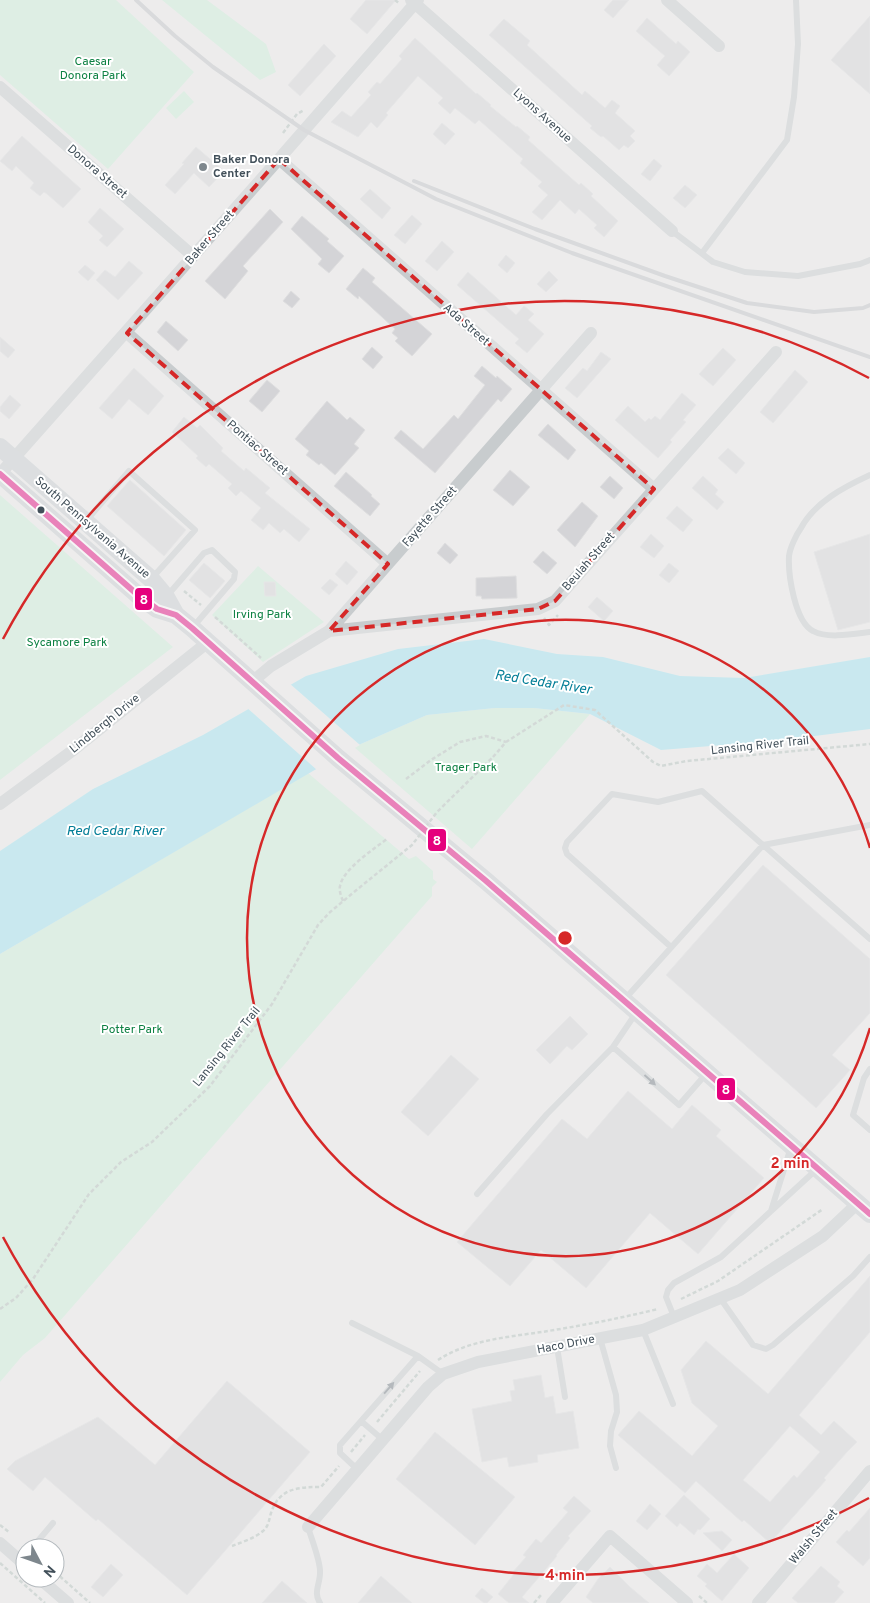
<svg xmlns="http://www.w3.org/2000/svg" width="870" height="1603" viewBox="0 0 870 1603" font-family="Overpass,sans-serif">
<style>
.green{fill:#cdefd9}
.water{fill:#9de3f2}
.pier{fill:#edecec}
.building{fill:#d4d4d7;stroke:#dededf;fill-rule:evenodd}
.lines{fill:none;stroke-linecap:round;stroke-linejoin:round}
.path{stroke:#b4c2bd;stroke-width:2.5;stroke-dasharray:4 2.5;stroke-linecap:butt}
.lane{stroke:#c8ccce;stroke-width:6}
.street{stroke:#c8ccce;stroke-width:12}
.secondary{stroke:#c8cdd0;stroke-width:18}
.rail{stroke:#c2c4c7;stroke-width:4}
.path-bridge{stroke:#b4c2bd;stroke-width:2.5;stroke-dasharray:4 2.5;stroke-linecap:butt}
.bus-1-casing{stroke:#fff;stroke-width:10}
.bus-1{stroke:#e5007d;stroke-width:6}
.oneway{fill:#717b83}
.marked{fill:none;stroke:#d62828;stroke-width:4;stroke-dasharray:10 6;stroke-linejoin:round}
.ring{fill:none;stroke:#d62828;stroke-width:2.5}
.poi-dot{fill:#7e878d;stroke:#fff;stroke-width:2}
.bus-dot{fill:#42505a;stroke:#fff;stroke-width:2}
.labels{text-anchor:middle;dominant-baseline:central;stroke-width:4;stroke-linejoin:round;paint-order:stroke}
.park-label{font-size:12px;fill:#0d8143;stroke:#fff}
.street-label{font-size:12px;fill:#42505a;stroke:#fff}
.poi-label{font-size:12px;font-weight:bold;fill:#42505a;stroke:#fff;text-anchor:start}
.water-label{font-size:14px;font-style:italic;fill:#037e97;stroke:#fff}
.centre{fill:#d62828;stroke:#fff;stroke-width:2.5}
.ring-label{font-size:15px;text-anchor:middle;font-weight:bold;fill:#d62828;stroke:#fff;stroke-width:4;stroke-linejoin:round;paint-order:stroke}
.line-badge{stroke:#fff;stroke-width:2}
.badge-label{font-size:14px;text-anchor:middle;font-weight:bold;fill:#fff}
</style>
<rect width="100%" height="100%" fill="#edecec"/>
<path class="green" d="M0 0H116L194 72 108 169 0 75Z
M162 0H207L266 44 276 72 260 80Z
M184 91 194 102 176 119 166 108Z
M0 495 173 647 0 780Z
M258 566 324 622 263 662 212 615Z
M495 708H534L590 714 472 849 354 747 427 715Z
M308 773 409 859 416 856 433 871V879L437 882 432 887V896L45 1338 23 1355 0 1382V954Z"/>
<path class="water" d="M484 639 557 654 603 657 680 676 744 678 870 657V729L775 741 661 750 590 714 534 708H495L427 715 354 747 0 954V851L93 789 203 735 306 676 398 649Z"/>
<path class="pier" d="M289 683 360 745 317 770 246 707Z"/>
<path class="building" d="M366 0H396L367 34 350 19Z
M613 0H629L613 18 604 10Z
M870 16V94L831 60Z
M647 18 676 44 678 41 690 52 669 76 657 65 665 56 636 31Z
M504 19 530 41 527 45 582 95 585 91 605 108 612 100 620 106 615 113 635 131 630 136 635 141 628 148 624 145 619 150 603 136 601 137 590 128 592 126 489 35Z
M415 38 476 94 477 93 491 105 490 106 516 127 517 126 530 137 528 140 579 185 581 183 593 194 591 196 618 221 604 237 594 228 597 225 579 209 575 214 560 200 542 220 532 212 548 195 538 186 542 182 520 163 523 159 479 120 475 124 455 108 450 114 438 103 443 98 418 76 386 113 388 115 377 128 371 122 358 137 331 122 342 111 351 117 371 95 368 92 377 82 380 84 402 59 399 56Z
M324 44 336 56 300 96 288 85Z
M442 123 455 134 445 145 433 134Z
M22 136 81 189 63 208 47 194 44 192 40 196 30 188 34 183 16 166 12 171 0 161Z
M196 147 224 171 209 187 194 173 175 194 165 185 184 164 182 163Z
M654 159 662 166 650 181 641 174Z
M685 185 697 195 685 208 673 198Z
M370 189 391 208 382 219 360 199Z
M100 208 124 229 107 247 99 240 103 236 88 222Z
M270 209 283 222 243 266 248 271 225 299 205 281Z
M412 215 422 224 405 244 394 235Z
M302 216 329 239 327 241 344 256 329 273 318 264 322 259 291 229Z
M442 241 454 252 437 271 425 261Z
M506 255 515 263 507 273 498 265Z
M129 261 143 273 118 300 96 280 105 270 115 277Z
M85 265 95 273 88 281 78 272Z
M363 268 375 278 372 282 432 334 412 356 395 341 398 338 392 333 395 329 359 296 358 299 346 289Z
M549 271 558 280 546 292 537 284Z
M468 272 516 315 524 306 534 314 528 320 544 334 527 353 515 343 519 339 457 285Z
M291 291 300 299 292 308 283 301Z
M166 321 188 340 178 351 157 332Z
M0 337 15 350 8 358 0 351Z
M372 347 383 357 373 369 362 359Z
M723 348 736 360 713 386 699 374Z
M601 352 611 359 577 398 565 388 583 368 587 371Z
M482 366 496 378 497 376 512 389 501 402 498 399 435 473 394 438 401 430 423 449 454 415 458 419 485 385 474 376Z
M134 368 164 396 148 415 129 399 112 419 99 408Z
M795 370 808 382 773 423 760 412Z
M267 380 280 391 262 412 249 401Z
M682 393 696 405 683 420 686 422 670 440 672 442 658 458 615 420 628 406 645 422 649 418 651 420 655 416 660 420Z
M10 395 21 405 9 419 0 411V407Z
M327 401 347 420 350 417 365 430 354 444 359 448 335 475 321 463 319 465 306 455 309 451 295 439Z
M184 417 197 428 200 425 223 448 221 451 244 471 246 468 270 488 265 493 310 529 299 542 284 529 280 533 269 523 263 530 251 520 261 508 241 491 236 496 228 488 232 484 209 464 206 467 196 458 198 456 172 432Z
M548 424 576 450 568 460 538 435Z
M728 448 745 463 736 474 718 458Z
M510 470 530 487 513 506 493 490Z
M346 472 372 495 371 496 380 504 370 516 334 486Z
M610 476 623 488 614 499 600 487Z
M703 476 718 490 715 494 724 502 717 510 692 488Z
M130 480 186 530 164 556 107 506Z
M582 502 598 516 575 547 557 530Z
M677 506 693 520 683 532 666 518Z
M651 534 664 546 654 558 640 547Z
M870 534V622L838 630 814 552Z
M445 543 458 555 450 564 437 553Z
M543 551 557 563 547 574 533 562Z
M346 561 358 572 347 585 335 574Z
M204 563 225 581 210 598 189 580Z
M669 563 679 571 669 583 659 575Z
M516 576 517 598 482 599 481 596H476V578Z
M330 579 338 585 329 595 321 588Z
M264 582H275L276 596H265Z
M597 597 613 611 604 621 588 607Z
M763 865 870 959V1013L832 1055 850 1070 816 1108 666 975Z
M570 1016 588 1034 572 1050 567 1046 550 1064 536 1050Z
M451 1055 479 1079 428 1136 401 1112Z
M628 1091 672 1129 692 1105 721 1130 716 1136 764 1178 698 1254 650 1213 586 1288 541 1250 510 1286 457 1242 562 1119 587 1139Z
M870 1276V1332L799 1415 821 1435 834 1421 857 1442 847 1452 824 1478 826 1480 770 1543 744 1520 742 1522 696 1481 685 1493 618 1435 639 1411 692 1456 718 1426 692 1403 681 1370 706 1341 768 1394ZM790 1426 820 1452 797 1478 794 1475 770 1502 743 1480Z
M541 1375 545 1398 553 1396 556 1414 573 1411 579 1448 537 1455 538 1462 509 1467 507 1457 482 1462 472 1409 512 1401 510 1391 515 1390 513 1380Z
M227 1381 310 1452 187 1595 98 1519 96 1521 45 1477 33 1491 7 1469 15 1461 98 1417 155 1465Z
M435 1432 515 1497 475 1545 396 1479Z
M684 1495 710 1519 700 1530 698 1529 694 1535 680 1523 677 1527 665 1516Z
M574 1496 591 1511 568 1536 570 1538 556 1555 557 1556 522 1597 529 1603H509L498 1594 514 1574 512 1573 526 1557 523 1555 536 1539 541 1543 568 1512 563 1508Z
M650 1504 661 1514 647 1530 636 1521Z
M870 1508V1558L863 1566 836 1542 847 1530 849 1532Z
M722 1531 732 1540 722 1551 703 1533Z
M734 1554 749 1568 722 1601 705 1586 707 1584 697 1576 707 1564 717 1573Z
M111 1564 123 1575 103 1597 91 1587Z
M821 1566 840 1582 837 1586 844 1592 834 1603H798L792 1598Z
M610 1567 630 1587 649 1603H593L586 1597 598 1579Z
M381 1576 412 1603H358Z
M282 1581 307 1603H262Z
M482 1588 493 1597 487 1603H484L475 1596Z"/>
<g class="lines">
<path class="path" d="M395 0 400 4
M283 133 297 114 304 110
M184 591 201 605
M215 617 261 658
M544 618 549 625 558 615
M493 757 506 742 564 705 595 710 653 762 661 766 687 761 870 744
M406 779 431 760 460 742 486 736 506 742
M343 901C341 896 339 891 340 886 343 869 374 849 388 838
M681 1299 718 1281 823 1209
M0 1309 16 1298 33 1279 89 1194 121 1162 152 1142 210 1086 272 1004 318 925 329 913 354 892
M438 1360C470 1339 511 1337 548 1331 585 1325 621 1318 658 1309
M377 1422 420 1371
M351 1452 365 1435
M0 1525 10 1533
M232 1546C242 1542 255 1538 263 1531 269 1526 269 1519 271 1513 279 1488 298 1487 321 1487L339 1466
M0 1563 45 1603
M55 1572 90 1603
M699 1596 707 1603
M534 1603 541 1595"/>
<path class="lane" d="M672 231 713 262 745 272 798 276 860 264 870 260
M702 253 787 140 794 97 798 44 796 0
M870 475C844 487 815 502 801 528 796 535 790 548 789 556 788 575 795 622 813 631 827 639 854 634 870 632
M86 521 129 471 195 530 153 577
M167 596 204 553 212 550 235 572 234 579 193 627
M671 947 567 854 565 848 567 842 612 794 658 802 702 791 763 845 870 825
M624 1000 763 845 870 939
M613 1047 679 1105 706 1074
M870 1069 864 1078 853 1115 870 1130
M477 1194 547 1114 613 1047 636 1013
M771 1211 791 1147
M720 1298 753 1345 766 1349 773 1345 853 1276 870 1257
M674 1317 666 1297 668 1290 674 1283 721 1257 817 1169
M352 1323 418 1356 443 1374
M643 1330 673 1404
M600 1338 616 1395 617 1412 611 1431 610 1446 616 1468
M557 1347 565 1397
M361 1421 382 1439
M357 1469 340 1453V1445L418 1356
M308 1527C311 1538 321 1562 320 1573 320 1584 313 1593 320 1603
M32 1548 53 1523"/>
<path class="street" d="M411 0 672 231
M667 0 719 46
M0 87 193 256
M279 159 654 489
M127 333 388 564
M0 474 279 159 418 0
M329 631 538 609 555 601 776 352
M252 682 271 666 329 631 591 333
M0 804 72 751 208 642
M308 1527 428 1387 443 1374 478 1362 643 1330 740 1290 823 1236 858 1203
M0 1543 25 1565
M39 1578 68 1603
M552 1603 610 1536 687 1603
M758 1603 870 1471"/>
<path class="secondary" d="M0 447 151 579 166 597 176 615
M0 474 139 596 157 609 176 615 192 628 338 758 485 880 870 1214"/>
<path class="rail" d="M136 0 175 36 213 67 304 130 436 199 572 253 870 357
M414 181 535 229 665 276 747 303 814 312 863 308 870 305"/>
<path class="path-bridge" d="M354 892 412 845 437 812 493 757"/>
<defs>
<path id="bus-1" d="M0 474 139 596 157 609 176 615 192 628 338 758 485 880 870 1214"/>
</defs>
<use href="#bus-1" class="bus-1-casing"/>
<use href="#bus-1" class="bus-1"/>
</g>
<defs><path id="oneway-solid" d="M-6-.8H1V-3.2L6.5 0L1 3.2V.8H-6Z" transform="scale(1.25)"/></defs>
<g class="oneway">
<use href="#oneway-solid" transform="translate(650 1080) rotate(42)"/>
<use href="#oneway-solid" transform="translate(389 1388) rotate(-49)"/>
</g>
<path d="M0 0H870V1603H0ZM279 159 654 489 555 601 538 609 329 631 388 564 127 333Z" fill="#edecec" fill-opacity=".55" fill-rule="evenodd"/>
<path class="marked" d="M279 159 654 489 555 601 538 609 329 631 388 564 127 333Z"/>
<g class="ring">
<path d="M870 1028A318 318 0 1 1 870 848"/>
<path d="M869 1498A637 637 0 0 1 3 1237M3 639A637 637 0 0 1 869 378"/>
</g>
<circle class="poi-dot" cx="203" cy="167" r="5"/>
<circle class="bus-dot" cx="41" cy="510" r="4.5"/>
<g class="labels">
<g class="park-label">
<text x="93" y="62">Caesar<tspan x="93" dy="14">Donora Park</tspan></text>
<text x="262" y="615">Irving Park</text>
<text x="67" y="643">Sycamore Park</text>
<text x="466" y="768">Trager Park</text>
<text x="132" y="1030">Potter Park</text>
</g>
<g class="street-label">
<text transform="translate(542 116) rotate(42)">Lyons Avenue</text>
<text transform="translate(97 172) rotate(41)">Donora Street</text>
<text transform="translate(210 238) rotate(-49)">Baker Street</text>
<text transform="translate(466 325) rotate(41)">Ada Street</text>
<text transform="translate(257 448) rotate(41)">Pontiac Street</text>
<text transform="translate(430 517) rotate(-49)">Fayette Street</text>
<text transform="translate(92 528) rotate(41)">South Pennsylvania Avenue</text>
<text transform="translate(589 562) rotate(-49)">Beulah Street</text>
<text transform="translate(105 724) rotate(-39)">Lindbergh Drive</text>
<text transform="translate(760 746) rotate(-6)">Lansing River Trail</text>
<text transform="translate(227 1047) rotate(-51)">Lansing River Trail</text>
<text transform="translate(566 1345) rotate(-11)">Haco Drive</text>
<text transform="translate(814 1537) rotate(-50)">Walsh Street</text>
</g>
<g class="poi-label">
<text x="213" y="160">Baker Donora<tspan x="213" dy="14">Center</tspan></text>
</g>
<g class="water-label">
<text transform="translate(543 683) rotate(9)">Red Cedar River</text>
<text x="115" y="831">Red Cedar River</text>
</g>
</g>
<circle cx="565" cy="938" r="8" class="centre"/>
<g class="ring-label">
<text x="790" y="1168">2 min</text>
<text x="565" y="1580">4 min</text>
</g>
<g class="line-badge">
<rect x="134" y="587" width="19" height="24" rx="5" fill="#e5007d"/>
<rect x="427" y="828" width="20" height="24" rx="5" fill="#e5007d"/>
<rect x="716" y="1077" width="20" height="24" rx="5" fill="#e5007d"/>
</g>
<g class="badge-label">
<text x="144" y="604">8</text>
<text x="437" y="845">8</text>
<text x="726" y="1094">8</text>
</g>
<g transform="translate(40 1563) rotate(131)"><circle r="24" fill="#ffffff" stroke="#b3b9bd"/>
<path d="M0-4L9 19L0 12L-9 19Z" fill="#7e878d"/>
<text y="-8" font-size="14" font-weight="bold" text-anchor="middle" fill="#42505a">N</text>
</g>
</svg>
